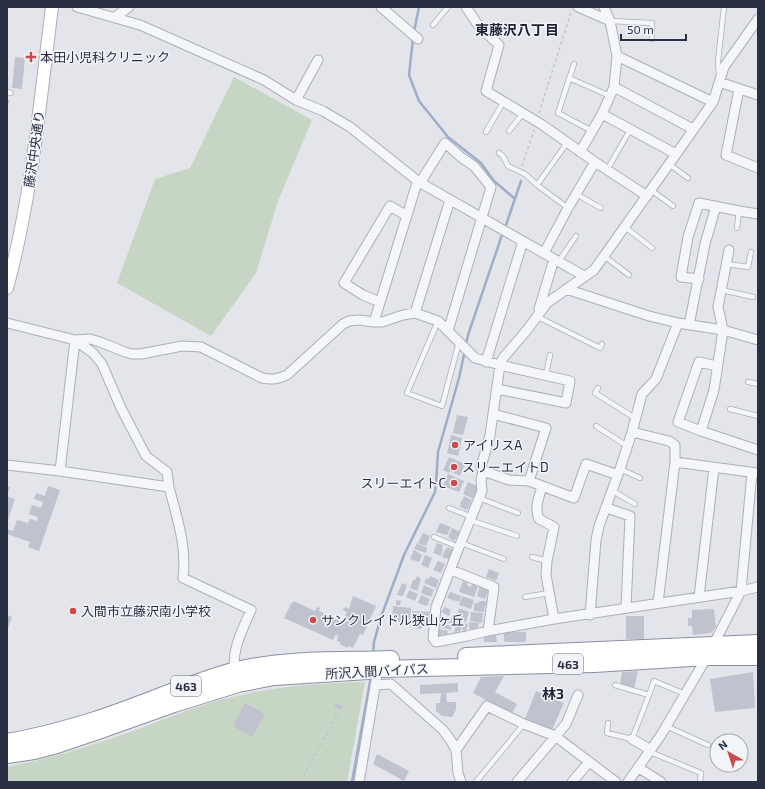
<svg xmlns="http://www.w3.org/2000/svg" width="765" height="789" viewBox="0 0 765 789" font-family="'Exo 2','Noto Sans JP',sans-serif">
<style>
.green{fill:#c6d5c4}
.lines{fill:none;stroke-linecap:round;stroke-linejoin:round}
.stream{stroke:#9eadca;stroke-width:2.5}
.building{fill:#c0c3ce}
.lane-casing{stroke:#acafb9;stroke-width:6}
.street-casing{stroke:#acafb9;stroke-width:11}
.secondary-casing{stroke:#acafb9;stroke-width:14}
.highway-casing{stroke:#8a90a1;stroke-width:18}
.path{stroke:#c0c3ca;stroke-width:1.5;stroke-dasharray:3 3;stroke-linecap:butt}
.lane{stroke:#f5f6f9;stroke-width:4.5}
.street{stroke:#f5f6f9;stroke-width:9}
.secondary{stroke:#fff;stroke-width:12}
.highway{stroke:#fff;stroke-width:16}
.poi-dot{fill:#ce494b;stroke:#f2f4f8;stroke-width:1.5}
.labels{text-anchor:middle;dominant-baseline:central;stroke-width:3;stroke-linejoin:round;paint-order:stroke}
.shield{fill:#f2f4f8;stroke:#666b79;stroke-width:1}
.shield-label{font-size:12px;font-weight:bold;fill:#2a3043}
.poi-label{font-size:13px;fill:#2a3043;stroke:#f2f4f8;text-anchor:start}
.street-label{font-size:13px;fill:#2a3043;stroke:#f2f4f8}
.neighbourhood-label{font-size:14px;font-weight:bold;fill:#1c2134;stroke:#f2f4f8}
</style>
<rect width="100%" height="100%" fill="#e3e5eb"/>
<path class="green" d="M234 77 312 120 278 201 256 273 211 336 117 283 155 179 190 168Z
M365 682 347 782H7V767C53 758 97 744 141 728 171 717 201 704 232 697 275 686 321 683 365 682Z"/>
<g class="lines">
<path class="stream" d="M414 32 419 7
M413 39 409 75 419 101 448 137 481 163 494 181 514 198
M505 228 521 181
M466 345 468 335 503 232
M373 653 374 642 381 617 404 555 435 492 436 484 438 452 459 378 465 350
M352 782 371 676"/>
</g>
<path class="building" d="M15 57 25 58 22 89 12 88Z
M457 415 468 417 463 435 453 433Z
M451 435 462 438 458 456 447 453Z
M449 457 465 464 460 476 450 471 449 473 443 470Z
M448 474 464 481 459 492 443 486Z
M468 482 479 487 474 499 463 494Z
M48 486 60 490 39 551 28 547 30 542 7 534V529L13 531 17 520 28 523 30 519 37 521 38 517 29 514 32 505 41 508 43 502 34 499 36 493 45 496Z
M8 487H10L7 496 15 499 7 523V490Z
M464 496 472 500 467 510 460 507 461 504H460Z
M440 523 451 527 447 535 436 532Z
M452 528 460 532 454 541 448 537Z
M423 533 430 536 426 546 418 543Z
M417 543 427 548 426 553 414 549Z
M437 543 443 545 442 549H443L441 556 433 553Z
M447 547 453 549 451 560 442 557 445 549 446 550Z
M414 550 422 555 419 562 410 559Z
M425 555 432 558 428 568 421 565Z
M438 561 445 564 441 573 433 570Z
M489 569 499 573 496 581 486 577Z
M417 576 421 579 417 591 410 588 413 580H415Z
M430 576 439 580 436 588 424 583 426 578 429 579Z
M463 581 468 583 467 585 471 587 472 584 478 586 474 597 459 592Z
M402 583 407 585 403 596 397 595Z
M424 585 434 590 431 597 421 593Z
M480 585 489 588 485 599 477 596Z
M409 590 418 594 415 601 406 597Z
M450 592 461 596 459 602 447 598Z
M421 595 430 599 427 606 418 603Z
M353 596 376 606 363 635 360 634 353 648 348 646 347 648 340 644V642L337 641 338 637 336 634 333 640 284 618 292 602 293 603 294 601 315 611 317 607 320 608 319 611 342 622 347 612 343 610 345 607 349 609Z
M462 596 474 600 471 609 459 605Z
M396 600 401 601 400 605H396Z
M480 601H487L486 605H485L484 612 474 611V603H478Z
M393 606 411 608 410 623 392 621Z
M445 607 451 610 449 616 441 612Z
M459 608 469 612 466 622 456 619Z
M714 609 716 627 711 633 693 635 692 626H688V618H692V610Z
M412 611 432 612 430 626 422 625 421 629 415 628V625L411 624Z
M471 612 483 613 482 623 470 621Z
M7 615 12 617 7 631Z
M441 616 454 619 453 624 439 620Z
M626 616H644V639H626Z
M457 622 463 623 460 632 457 631V633H454Z
M469 622 479 623 478 629H469Z
M440 623 452 626 451 630 439 627Z
M464 623 468 624 466 631 462 630Z
M439 629 448 631 447 635 442 634V637L437 636Z
M504 632H526V642H504Z
M496 635 497 642H484V636Z
M638 671 634 689 620 685 622 672Z
M753 672 755 708 715 712 710 679Z
M504 676 495 692 517 704 512 714 473 693 481 677Z
M458 683V692L446 693 447 702H456V710L452 717 442 716 436 711V703H440L441 693 420 694V685Z
M536 691 564 703 552 730 525 719Z
M245 703 265 714 252 737 233 726Z
M336 703 343 706 341 710 334 707Z
M377 754 409 771 404 781 373 764Z"/>
<g class="lines">
<defs>
<path id="lane" d="M610 21 652 23V39
M433 25 448 7
M574 64 558 113 592 131
M719 75 718 61 724 7
M569 78 610 96
M7 92 11 93
M509 131 523 113
M486 132 504 101
M499 153 503 156 508 166 525 174 537 185 568 208
M669 164 688 178
M607 170 630 130
M537 185 567 143
M651 190 673 206
M576 194 601 208
M625 227 652 248
M737 228 739 211
M604 256 629 275
M559 261 576 236
M727 264 748 267 751 252
M722 290 753 297
M536 316 600 348 602 344
M438 321 407 393 442 406 459 342
M546 375 550 355
M748 382 758 384
M598 388 595 393 635 418
M730 409 758 416
M596 426 627 446
M620 469 640 478
M613 491 635 504
M479 498 518 513
M449 508 472 517
M470 520 517 536
M434 537 459 547
M461 543 504 559
M532 557 547 561
M525 597 549 593
M649 695 654 681 685 694
M608 723 607 733 632 739 649 695 615 685
M666 726 708 745
M650 752 701 773 700 782
M476 782 524 724"/>
<path id="street" d="M77 7 140 25 264 80 296 100 323 111 350 127 419 182 584 276
M381 7 418 39
M466 7 478 25 499 45 486 91 541 124 595 162 647 196
M578 7 610 21
M115 17 129 7
M617 56 713 102
M719 82 758 95
M614 87 693 129
M739 89 726 155 758 168
M296 100 318 60
M602 114 676 154
M580 152 602 114 614 87 617 56 610 21 604 7
M729 250 718 307 723 330 714 390 701 431 758 450
M544 253 568 208 595 162
M699 279 681 277 688 237 699 203 739 211 758 214
M566 289 649 316 678 323 723 330 758 340
M380 302 363 295 344 283 390 206 407 216
M539 309 554 259
M415 313 450 200
M374 322 416 186 423 178 445 143 462 158 474 166 491 187 448 331
M7 323 75 340 90 339 100 342 125 352 132 354H141L182 346 201 347 262 378C272 380 278 379 287 375L343 324 349 321 359 320 374 322H382L403 315 415 313 438 321 475 358 500 365 570 381 566 403 497 389
M689 325 705 244 716 206
M486 362 523 241
M493 414 546 428 529 481
M701 431 678 422 699 362 717 366
M632 432 669 441 675 445V462L658 603
M675 462 757 473
M7 465 60 471 169 487C177 518 187 547 183 578L251 610C242 631 231 650 235 673
M60 471 75 340 93 353 102 364 121 408 146 456 167 472 169 487
M483 471 481 480 482 491 459 547 436 607 433 638 436 642 467 636 488 631 554 619 741 591 758 587
M618 475 586 464 574 498 529 481 509 480 483 471 481 467 490 435 500 365 503 358 527 330 547 303 594 270 604 256 713 102 724 67 758 19
M542 486C539 498 534 508 539 519L554 527 547 561 546 575 554 619
M607 508 630 516 626 608
M451 570 494 587 488 631
M699 597 714 468
M590 615 596 540 599 526 620 469 632 432 642 394 656 379 678 323
M375 685 391 684 443 730 451 741 456 750 458 773 461 782
M632 739 651 750
M456 750 487 706 524 724 555 736 616 782
M639 768 661 782
M359 782 378 669
M517 782 566 724 578 695
M572 782 589 762
M628 782 661 735 707 657 741 591 752 473"/>
<path id="secondary" d="M7 288C32 197 40 101 52 7"/>
<path id="highway" d="M466 656 758 643
M7 742C37 737 66 729 95 720 142 705 186 684 233 671 284 658 338 661 391 659
M7 755 34 751 57 745 101 730 174 704 238 684 274 677 368 671 378 669 594 664 707 657H758"/>
</defs>
<use href="#lane" class="lane-casing"/>
<use href="#street" class="street-casing"/>
<use href="#secondary" class="secondary-casing"/>
<use href="#highway" class="highway-casing"/>
<path class="path" d="M7 109 9 99
M539 113 571 12
M522 166 534 130
M300 782 339 712"/>
<use href="#lane" class="lane"/>
<use href="#street" class="street"/>
<use href="#secondary" class="secondary"/>
<use href="#highway" class="highway"/>
</g>
<g class="poi-dot">
<path d="M29 51h4v4h4v4h-4v4h-4v-4h-4v-4h4z"/>
<circle cx="455" cy="445" r="4"/>
<circle cx="454" cy="467" r="4"/>
<circle cx="454" cy="483" r="4"/>
<circle cx="73" cy="611" r="4"/>
<circle cx="313" cy="620" r="4"/>
</g>
<g class="labels">
<g class="shield">
<rect x="553" y="654" width="30" height="20" rx="3"/>
<rect x="171" y="676" width="30" height="20" rx="3"/>
</g>
<g class="shield-label">
<text x="568" y="664">463</text>
<text x="186" y="686">463</text>
</g>
<g class="poi-label">
<text x="40" y="57">本田小児科クリニック</text>
<text x="463" y="445">アイリスA</text>
<text x="462" y="467">スリーエイトD</text>
<text x="446" y="483" text-anchor="end">スリーエイトC</text>
<text x="81" y="611">入間市立藤沢南小学校</text>
<text x="321" y="620">サンクレイドル狭山ヶ丘</text>
</g>
<g class="street-label">
<text transform="translate(34 149) rotate(-82)">藤沢中央通り</text>
<text transform="translate(377 671) rotate(-3)">所沢入間バイパス</text>
</g>
<g class="neighbourhood-label">
<text x="517" y="29">東藤沢八丁目</text>
<text x="553" y="693">林3</text>
</g>
</g>
<rect width="765" height="789" fill="none" stroke="#2a3043" stroke-width="16"/>
<g transform="translate(729 753) rotate(321)"><circle r="19" fill="#f2f4f8" stroke="#a2a6b0"/>
<path d="M0-3L7 15L0 10L-7 15Z" fill="#ce494b"/>
<text y="-6" font-size="11" font-weight="bold" text-anchor="middle" fill="#2a3043">N</text>
</g>
<path d="M621 34v6h65v-6" fill="none" stroke="#2a3043" stroke-width="2"/>
<text x="627" y="34" font-size="12" fill="#2a3043" stroke="#f2f4f8" stroke-width="3" paint-order="stroke">50 m</text>
</svg>
